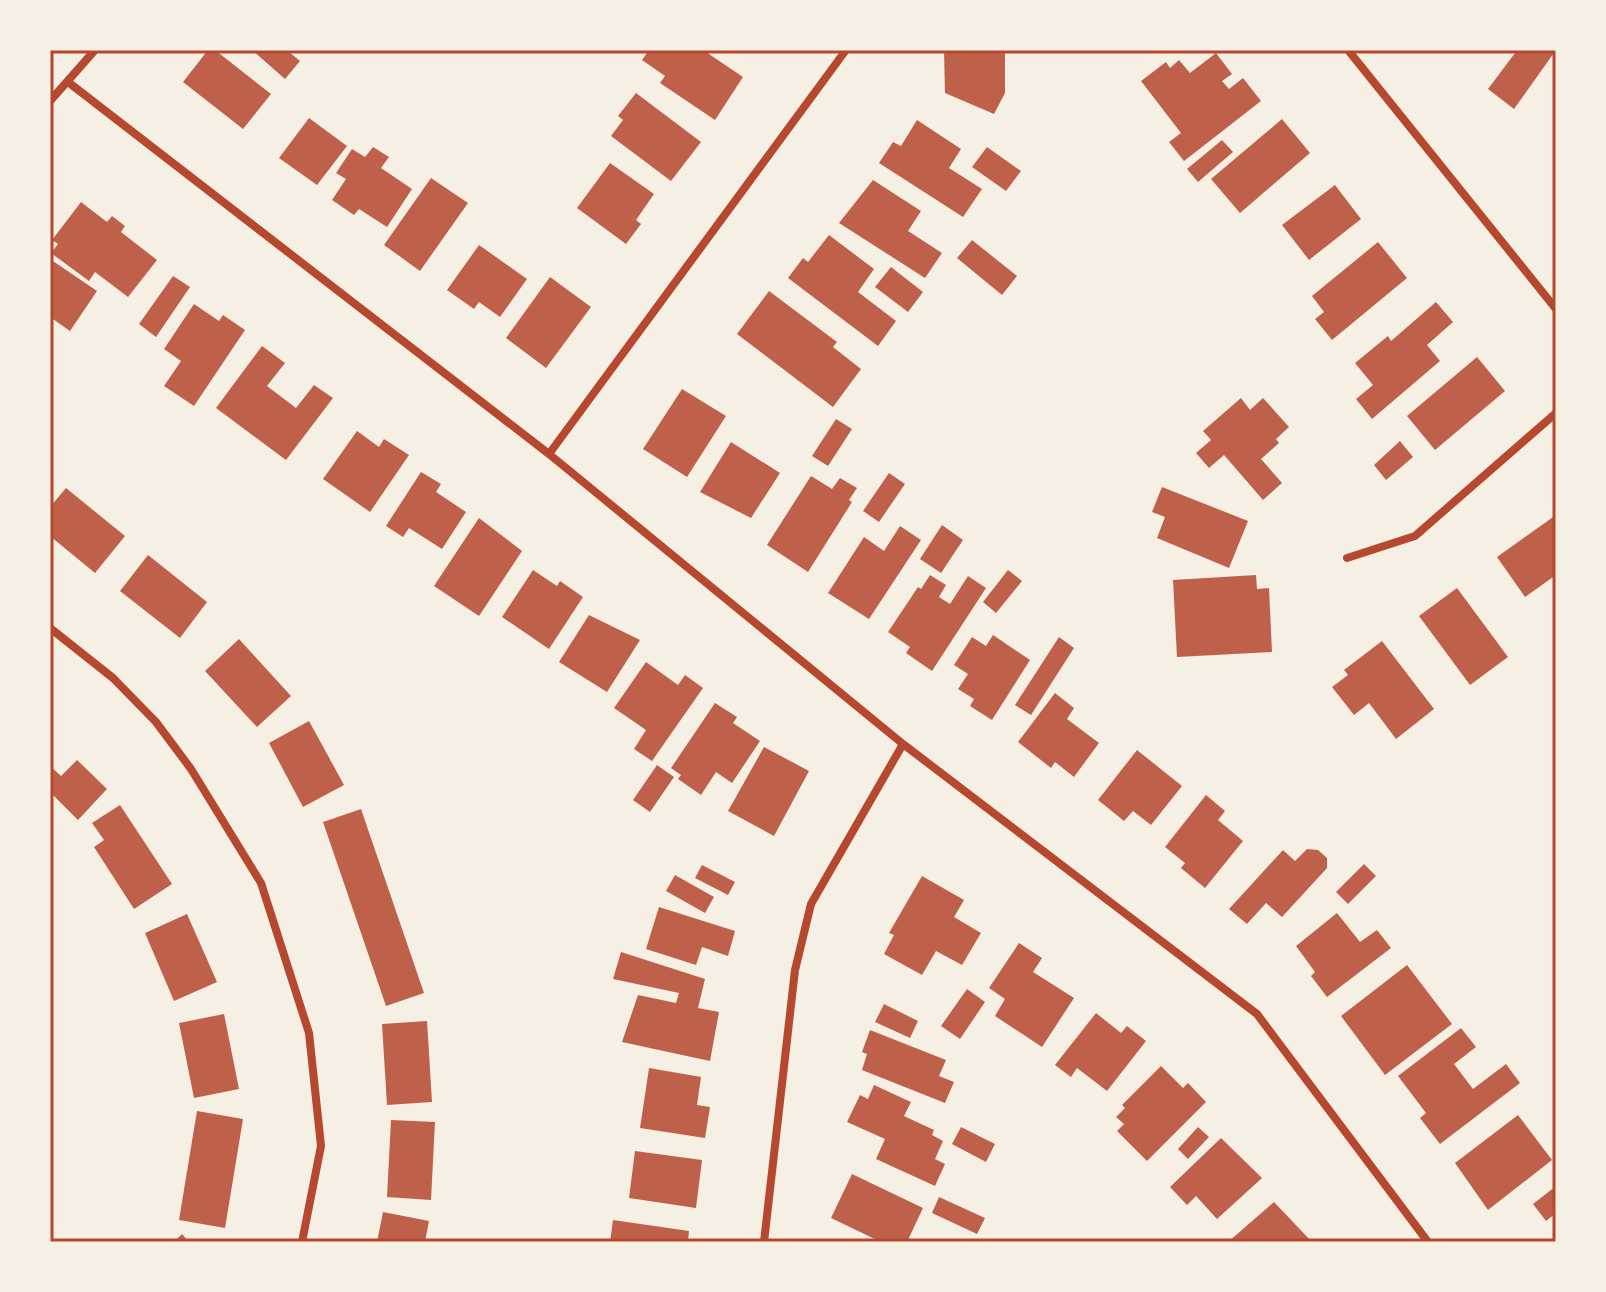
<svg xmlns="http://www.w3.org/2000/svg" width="1606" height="1292" viewBox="0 0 1606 1292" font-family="Inter,sans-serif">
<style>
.building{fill:#bf614a}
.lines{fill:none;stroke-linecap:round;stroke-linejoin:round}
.minor{stroke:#b5482f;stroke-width:8}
.neatline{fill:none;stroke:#b5482f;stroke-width:3}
</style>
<rect width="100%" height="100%" fill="#f6efe4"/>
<path class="building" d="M208 50H215L271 94 243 129 183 82Z
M252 50H292L289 52 300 61 285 79Z
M649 50H703L743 77 715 120 660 83 665 76 642 60Z
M944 50H1005V93L994 114 945 93Z
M1512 50H1556L1514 109 1488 89 1515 53Z
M1216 53 1232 74 1222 81 1229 89 1243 78 1261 101 1184 161 1169 142 1181 133 1141 81 1166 62 1170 68 1179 60 1190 73Z
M636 93 701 142 671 181 611 136 623 120 618 116Z
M309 118 347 146 317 185 279 158Z
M1282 119 1310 153 1240 213 1211 179Z
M917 120 961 149 949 168 982 189 963 217 879 163 893 142 901 146Z
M1222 140 1233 152 1198 182 1187 169Z
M373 147 389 157 381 168 412 189 387 227 359 209 354 215 332 200 346 179 336 173 352 149 365 157Z
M987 147 1021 171 1006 191 972 167Z
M610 163 654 194 636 220 641 224 626 244 577 208Z
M431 178 468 203 420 271 384 245Z
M873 180 921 211 908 231 942 253 925 278 839 223Z
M1335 185 1361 219 1309 260 1282 225Z
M81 202 107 222 112 216 125 226 121 232 157 260 128 297 95 272 89 281 51 253 58 244 52 240Z
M829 235 874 269 858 292 896 321 878 346 788 278 803 258 808 262Z
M972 240 1017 276 1002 295 957 258Z
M1378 242 1407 278 1332 340 1315 319 1324 312 1312 296Z
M479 245 527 279 500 317 479 302 474 309 447 290Z
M50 259 97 291 70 331 50 317Z
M891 267 923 292 908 312 875 287Z
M173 276 190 287 156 337 139 324Z
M550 277 591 307 546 368 506 338Z
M769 291 837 342 833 347 861 369 833 407 737 334Z
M1436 302 1453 322 1427 345 1440 361 1372 419 1356 399 1373 385 1355 363 1388 336 1391 341Z
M194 304 219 321 223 315 245 330 194 406 164 386 181 361 164 349Z
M262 346 285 363 267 386 296 408 314 385 333 398 286 460 216 408Z
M1477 357 1505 391 1435 450 1407 416Z
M682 389 726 416 687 477 643 449Z
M1241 398 1250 410 1263 398 1289 427 1276 439 1279 443 1261 459 1282 483 1263 500 1224 455 1209 468 1196 453 1211 440 1203 431Z
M836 419 852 429 828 466 812 456Z
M357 431 379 447 384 439 409 455 370 512 323 479Z
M1400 441 1413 457 1386 480 1374 465Z
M731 442 780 473 751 518 700 492Z
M421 472 441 484 436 492 466 512 442 549 409 528 403 537 386 526Z
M889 473 905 484 879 522 863 511Z
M811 476 832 489 840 478 857 488 849 500 852 502 808 572 767 545Z
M1162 487 1248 521 1229 568 1157 538 1165 517 1152 512Z
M66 488 125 536 95 573 50 536V507Z
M1556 515V575L1525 597 1497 557Z
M479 518 522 551 479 616 434 586Z
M942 525 963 540 941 573 920 559Z
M900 526 921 540 869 619 828 593 864 537 884 551Z
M148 555 207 602 180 638 120 591Z
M533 570 557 586 560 581 583 597 549 649 502 617Z
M1008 570 1022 581 996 613 983 602Z
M930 575 946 585 939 597 950 604 968 576 986 588 932 671 906 653 910 647 888 632 918 587 921 589Z
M1256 575 1257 589 1269 588 1272 652 1177 657 1173 580Z
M1457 588 1508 657 1470 685 1419 616Z
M589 615 640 640 607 692 559 662Z
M993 635 1030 660 992 720 970 706 974 699 958 689 968 674 954 665 972 637 986 646Z
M1059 637 1074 648 1031 715 1015 705Z
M239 639 291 696 257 727 205 671Z
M1382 641 1434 709 1396 739 1369 703 1354 715 1332 687 1348 675 1344 670Z
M646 662 678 685 685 675 703 688 652 761 634 749 646 730 614 708Z
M1055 693 1074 708 1067 719 1099 743 1074 777 1055 762 1051 768 1018 742Z
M715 703 737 717 733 723 760 741 732 783 716 772 701 795 678 779 681 775 671 768Z
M309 721 344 785 303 807 269 743Z
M764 747 809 771 774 836 728 811Z
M1137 750 1182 786 1151 825 1133 811 1124 821 1098 800Z
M77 760 107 789 78 820 53 795 50 799V766L61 776Z
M657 765 674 777 650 812 633 800Z
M1206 795 1225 811 1218 820 1243 841 1205 888 1181 868 1185 863 1165 847Z
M120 805 172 884 134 909 94 847 104 840 92 823Z
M361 809 424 993 386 1006 323 822Z
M1307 849 1318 850 1327 858V868L1282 917 1266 903 1247 924 1229 909 1283 850 1295 861Z
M1364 864 1376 876 1348 904 1336 892Z
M702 865 735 882 728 895 695 878Z
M675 875 714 897 705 913 666 891Z
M922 876 964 900 954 917 981 933 962 965 936 951 922 975 884 954 894 935 889 933Z
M659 907 735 931 728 956 702 947 696 965 646 949Z
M1337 913 1360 942 1377 930 1391 948 1327 997 1311 976 1315 972 1296 946Z
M187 914 217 982 174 1001 145 933Z
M1019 943 1042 958 1033 972 1074 998 1042 1047 995 1016 1005 999 989 988Z
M621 952 705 979 698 1008 719 1012 710 1061 622 1042 638 995 676 1003 679 993 613 979Z
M1407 965 1452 1024 1385 1075 1341 1016Z
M967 989 985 1002 960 1039 941 1026Z
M884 1004 918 1021 910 1038 875 1022Z
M1096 1013 1121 1033 1127 1026 1146 1041 1107 1091 1077 1068 1071 1077 1055 1065Z
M224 1014 239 1089 194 1098 179 1023Z
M427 1021 432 1102 387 1105 382 1024Z
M1461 1028 1476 1047 1454 1064 1473 1089 1506 1064 1520 1083 1440 1144 1420 1118 1426 1113 1398 1076Z
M870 1030 946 1060 939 1076 954 1082 945 1103 862 1070 867 1054 862 1052Z
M1161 1066 1183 1088 1188 1083 1206 1102 1147 1161 1117 1131 1124 1124 1116 1117 1125 1108 1122 1105Z
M649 1068 701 1077 697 1105 710 1107 705 1138 640 1128Z
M874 1085 911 1102 904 1116 934 1130 932 1135 943 1141 935 1159 945 1164 935 1186 876 1159 885 1139 847 1122 860 1095 868 1099Z
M197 1111 243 1119 225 1228 179 1220Z
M1518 1115 1552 1160 1488 1210 1455 1163Z
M391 1120 435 1122 431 1200 387 1197Z
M961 1127 995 1144 986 1162 952 1144Z
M1198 1127 1209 1137 1188 1159 1178 1149Z
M1221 1138 1262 1178 1217 1219 1196 1196 1187 1205 1170 1187Z
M635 1151 702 1160 696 1208 629 1198Z
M852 1174 923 1208 907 1242H881L831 1218Z
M1556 1186V1213L1546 1221 1533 1204Z
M939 1197 985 1218 977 1234 932 1213Z
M1274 1202 1312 1242H1228Z
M383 1212 429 1221 425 1242H377Z
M613 1220 689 1231 688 1242H610Z
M182 1234 189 1242H174Z"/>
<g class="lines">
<path class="minor" d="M1348 50 1556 309
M68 82 549 454 903 744 1257 1014 1428 1242
M50 101 95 50
M549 454 846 50
M1347 558 1415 536 1556 413
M50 628 113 678 156 722 191 769 261 883 309 1033 321 1146 302 1242
M764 1242 795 970 811 904 903 744"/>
</g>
<rect width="1606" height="1292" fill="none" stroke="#f6efe4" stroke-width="104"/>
<rect x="52" y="52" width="1502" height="1188" class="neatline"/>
</svg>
